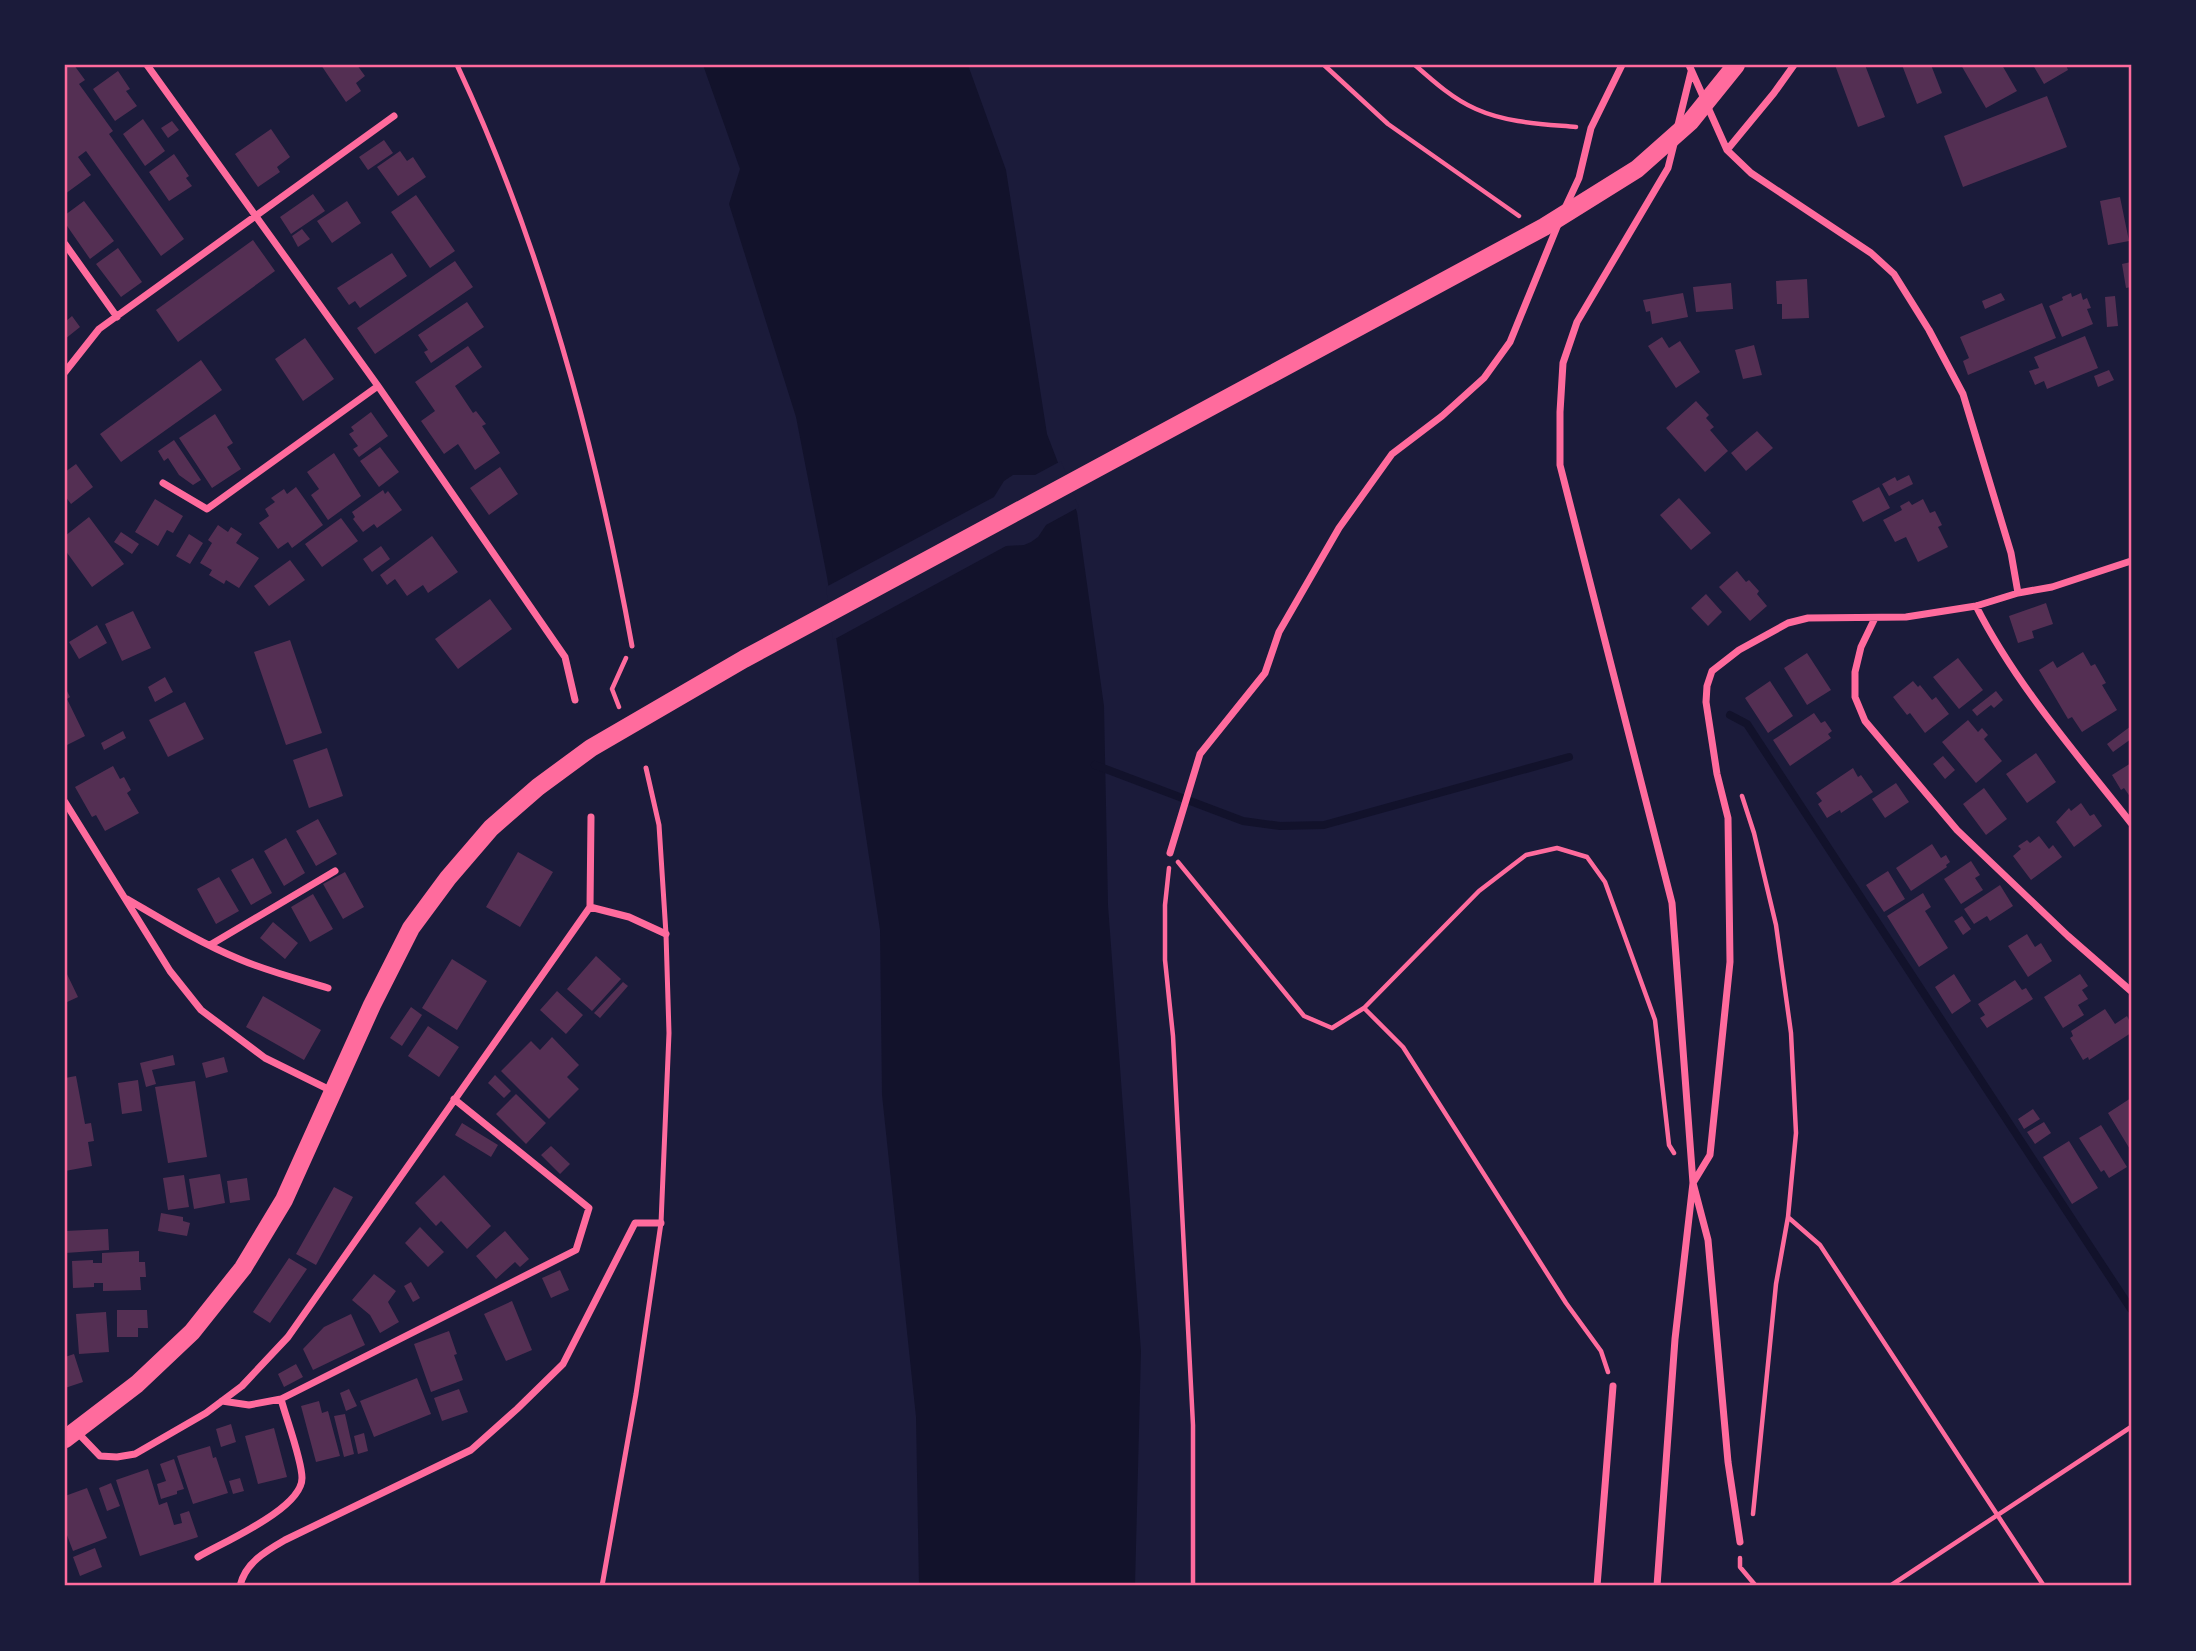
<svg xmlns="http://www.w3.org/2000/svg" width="2196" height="1651" viewBox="0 0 2196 1651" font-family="'IBM Plex Sans',sans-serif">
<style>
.water{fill:#12122b}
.pier{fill:#1b1b3a}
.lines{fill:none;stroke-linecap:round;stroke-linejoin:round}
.stream{stroke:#12122b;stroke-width:8}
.building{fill:#542f53}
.path{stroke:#ff6b9d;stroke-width:4.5}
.service{stroke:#ff6b9d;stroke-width:5}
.minor{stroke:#ff6b9d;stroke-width:7}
.primary{stroke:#ff6b9d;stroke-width:18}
.neatline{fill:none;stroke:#ff6b9d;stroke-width:2.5}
</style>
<rect width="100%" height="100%" fill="#1b1b3a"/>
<path class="water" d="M703 65H968L1006 170 1047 434 1077 512 1104 706 1108 905 1141 1351 1135 1586H919L916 1417 882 1095 880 930 827 577 796 417 729 204 740 169Z"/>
<path class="pier" d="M1061 461 1079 507 1046 525 1038 537 1031 542 1024 545 1006 546 833 640 826 587 994 497 1004 481 1013 475H1035Z"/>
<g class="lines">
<path class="stream" d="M1730 715 1747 724 2131 1309
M1095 765 1243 821 1280 826 1324 825 1569 757"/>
</g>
<path class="building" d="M65 65H74L85 80 79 84 113 131 109 134 184 239 161 256 86 151 78 157 91 175 65 194Z
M321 65H357L365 76 356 83 361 91 346 102Z
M1835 65H1865L1885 117 1858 127Z
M1902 65H1931L1942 93 1917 104Z
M1961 65H2002L2017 91 1986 108Z
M2033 65H2066L2068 70 2044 84Z
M118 71 130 89 126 91 137 106 115 121 93 89Z
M2047 96 2067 147 1963 187 1944 136Z
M143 119 165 151 145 166 123 134Z
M172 121 179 130 168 138 161 128Z
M271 129 290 157 277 167 280 172 258 187 235 154Z
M384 140 393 153 368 170 359 157Z
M400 151 407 161 413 157 426 177 398 196 377 167Z
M174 154 189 176 186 178 192 186 169 201 149 172Z
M313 194 325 211 291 234 280 217Z
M416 195 455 251 430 268 391 212Z
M2120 197 2129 241 2108 245 2100 201Z
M84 201 114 241 90 259 65 223V215Z
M347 201 361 223 332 243 317 221Z
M302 229 310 239 298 247 292 236Z
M253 240 275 271 178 342 156 310Z
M118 248 142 282 121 297 96 264Z
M392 253 407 276 360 308 355 301 349 305 337 288Z
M455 261 473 287 375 354 357 328Z
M2131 262V287L2126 288 2122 264Z
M1807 279 1809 318 1782 319V304H1777L1776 281Z
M1731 283 1733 309 1696 312 1693 287Z
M1683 293 1688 317 1652 324 1650 311 1646 312 1643 300Z
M2001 293 2005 300 1985 309 1982 301Z
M2071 293 2072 297 2081 293 2083 300 2087 298 2091 308 2087 309 2093 324 2062 337 2049 306 2063 300 2062 297Z
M2115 296 2118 326 2107 327 2105 297Z
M467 302 484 327 431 363 424 352 428 350 418 335Z
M2042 303 2056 338 1968 375 1963 361 1969 358 1960 337Z
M72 316 80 327 65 339V322Z
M2085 336 2098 368 2047 389 2044 381 2035 385 2029 371 2039 368 2034 357Z
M1662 337 1669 348 1680 341 1700 372 1676 388 1648 346Z
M305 338 334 379 303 401 275 359Z
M1754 345 1762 375 1743 379 1735 350Z
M468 346 482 367 455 386 473 413 476 411 486 424 482 426 500 453 475 470 458 444 444 454 421 421 435 411 415 382Z
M201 360 222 390 121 462 100 434Z
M2109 370 2114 380 2098 387 2094 376Z
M1696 401 1709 415 1706 418 1714 427 1710 430 1728 451 1705 472 1666 428Z
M371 412 388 436 359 457 353 449 358 446 349 434 354 431 351 427Z
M215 414 233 443 227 447 241 469 212 488 179 438Z
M1757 431 1773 448 1746 471 1731 453Z
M174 440 201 480 193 485 179 475 168 458 164 461 158 451Z
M380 447 399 472 379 487 360 461Z
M334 453 361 496 328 520 311 495 319 489 307 472Z
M76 464 93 487 71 504 65 496V472Z
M500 467 518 494 489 515 470 488Z
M1909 475 1913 484 1889 496 1882 484 1895 477 1897 481Z
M296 487 323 525 292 548 288 542 278 549 259 523 269 516 265 509 275 502 271 498 284 489 287 494Z
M1879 487 1890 508 1863 522 1852 501Z
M383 490 385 494 388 491 402 510 377 528 374 524 363 532 353 519 355 517 352 512Z
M1679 498 1711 533 1691 550 1660 515Z
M155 499 183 516 173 533 167 530 158 546 135 532Z
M1923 499 1930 513 1935 511 1942 525 1938 527 1948 547 1918 562 1906 537 1895 542 1883 520 1902 510 1900 506 1909 501 1912 505Z
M89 517 124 564 92 587 65 550V536Z
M341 518 358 541 322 567 305 544Z
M218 525 228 532 231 527 242 534 236 543 259 558 239 588 226 580 224 584 209 575 212 570 200 563 212 543 208 540Z
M121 532 139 544 132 554 114 542Z
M189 534 203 543 190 564 176 556Z
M432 536 458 572 428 593 423 585 407 596 395 579 387 585 380 575Z
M381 546 390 559 372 572 363 559Z
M290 560 305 580 269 606 254 586Z
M1737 571 1746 582 1749 580 1759 591 1757 594 1767 606 1750 621 1719 587Z
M1706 594 1722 612 1708 626 1691 608Z
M490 599 512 629 458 669 435 639Z
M2046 603 2053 624 2032 631 2034 638 2018 643 2009 616Z
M133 611 151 648 122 661 105 624Z
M97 625 107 643 79 659 69 642Z
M290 640 322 733 286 745 254 652Z
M2083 652 2091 666 2095 664 2106 683 2102 685 2117 710 2082 732 2072 717 2068 719 2039 670 2053 661 2057 668Z
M1807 653 1831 690 1807 705 1784 668Z
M1958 658 1983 690 1959 709 1933 677Z
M165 677 173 692 155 702 148 687Z
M1770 681 1793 716 1768 733 1745 698Z
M1913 681 1918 687 1920 685 1932 700 1936 697 1949 714 1925 733 1910 713 1907 715 1893 697Z
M65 687 70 697 67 699 85 736 65 746Z
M1996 691 2003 700 1994 708 1991 705 1977 716 1972 710Z
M185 702 204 739 168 757 149 720Z
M1814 713 1821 723 1825 721 1832 731 1828 734 1831 738 1790 766 1773 740Z
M1968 720 1978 732 1982 728 1988 735 1984 739 2002 761 1976 783 1942 742Z
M2131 726V739L2113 752 2107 744Z
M123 731 126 738 104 750 101 743Z
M327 748 343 796 309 808 293 760Z
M2036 753 2056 782 2027 803 2006 774Z
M1943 756 1955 770 1945 779 1933 764Z
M2131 763V798L2124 788 2121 790 2112 775Z
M113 766 120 779 124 777 131 790 127 793 139 813 105 831 96 815 92 817 75 787Z
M1853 768 1858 777 1861 775 1873 792 1841 813 1840 810 1827 818 1818 804 1822 801 1816 793Z
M1896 783 1909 802 1885 818 1872 799Z
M1984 788 2007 819 1986 835 1963 804Z
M2081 803 2090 816 2094 814 2102 826 2074 847 2056 822 2069 808 2071 811Z
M318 819 337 854 316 866 296 831Z
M2039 836 2049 849 2053 845 2062 857 2031 880 2013 856 2021 849 2018 846 2027 840 2030 843Z
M286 838 305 873 284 886 264 851Z
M1932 844 1941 858 1946 855 1950 862 1946 865 1947 867 1911 891 1896 868Z
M518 852 553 872 520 927 486 907Z
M253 858 272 893 251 905 231 870Z
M1971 861 1980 875 1975 878 1983 890 1961 904 1944 879Z
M1888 871 1905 899 1884 912 1866 885Z
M345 872 364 907 343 919 323 884Z
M219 877 239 911 216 924 197 889Z
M2000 885 2013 906 1990 921 1987 916 1974 924 1964 909Z
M1923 893 1931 907 1925 911 1948 948 1919 967 1887 916Z
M313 894 333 929 310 942 291 907Z
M1962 916 1971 929 1963 935 1954 921Z
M273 922 298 943 285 959 260 938Z
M2027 934 2035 947 2041 943 2052 961 2028 977 2008 946Z
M596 956 621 979 592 1011 567 989Z
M452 959 487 981 457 1030 422 1008Z
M65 970 78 997 65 1003Z
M1954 974 1971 1001 1952 1014 1935 987Z
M2080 974 2088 986 2082 990 2088 999 2078 1005 2084 1015 2063 1028 2044 997Z
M2015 980 2022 990 2026 988 2033 999 1987 1028 1980 1018 1985 1015 1978 1004Z
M623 982 628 986 600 1018 594 1013Z
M557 991 583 1015 566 1034 540 1010Z
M263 996 321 1030 304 1060 246 1027Z
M411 1007 422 1015 402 1046 390 1038Z
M2105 1009 2115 1024 2127 1016 2131 1024V1033L2089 1060 2088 1057 2083 1060 2070 1038 2073 1036 2071 1031Z
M428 1026 459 1047 439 1077 408 1056Z
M552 1037 579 1065 567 1077 579 1089 549 1119 501 1071 531 1041 540 1050Z
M173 1055 175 1065 152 1070 156 1084 146 1087 140 1063Z
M224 1057 228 1072 206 1078 202 1063Z
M495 1075 511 1091 504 1098 488 1083Z
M76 1076 85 1124 91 1123 94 1141 88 1142 92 1166 65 1171V1078Z
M138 1080 142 1111 122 1114 118 1083Z
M195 1081 207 1157 168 1163 155 1087Z
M516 1094 546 1123 526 1144 496 1114Z
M2131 1098V1151L2108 1113Z
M2033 1109 2040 1119 2024 1129 2018 1119Z
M2044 1122 2051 1133 2035 1144 2027 1132Z
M462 1123 498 1145 491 1157 455 1135Z
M2101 1125 2127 1167 2109 1178 2104 1170 2101 1172 2079 1138Z
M2069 1141 2098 1188 2072 1204 2043 1157Z
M551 1146 570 1164 560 1174 541 1155Z
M220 1174 225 1203 194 1209 189 1179Z
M184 1175 189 1207 168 1210 163 1178Z
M444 1175 491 1226 467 1249 441 1221 436 1226 415 1203Z
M247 1178 250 1200 230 1203 227 1181Z
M334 1187 353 1197 316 1265 296 1254Z
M161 1213 183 1217V1221L190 1223 187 1236 158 1231Z
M420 1227 444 1252 428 1267 405 1243Z
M108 1229 109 1250 65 1253V1231Z
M505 1231 529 1259 520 1267 515 1262 496 1279 476 1256Z
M139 1251V1262H145L146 1277H140L141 1290 103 1291V1283H94V1287L73 1288 72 1261 93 1260V1263H102V1253Z
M289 1258 307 1269 270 1323 253 1312Z
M560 1270 569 1290 551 1298 542 1278Z
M374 1274 396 1291 388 1302 399 1322 380 1333 370 1315 352 1300Z
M411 1282 420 1298 413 1302 404 1286Z
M512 1301 532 1350 506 1361 484 1314Z
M117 1310H147L148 1328H138V1337H117Z
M106 1312 109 1352 79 1354 76 1314Z
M351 1314 365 1345 313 1370 303 1349 324 1327Z
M449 1331 457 1354 454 1355 463 1380 431 1392 414 1344Z
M74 1354 83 1382 65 1388V1357Z
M296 1364 303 1377 284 1387 278 1374Z
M417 1378 431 1414 374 1437 360 1401Z
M349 1389 357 1406 346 1411 340 1393Z
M459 1389 468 1412 442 1421 434 1398Z
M319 1401 322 1413 328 1411 340 1456 316 1462 301 1406Z
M345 1414 354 1454 344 1457 334 1416Z
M231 1424 236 1442 221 1447 216 1429Z
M274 1428 287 1477 258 1484 245 1436Z
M364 1433 368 1451 358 1454 354 1436Z
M210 1446 213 1458 216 1457 228 1493 193 1504 177 1456Z
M174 1459 184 1489 177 1491V1494L161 1499 157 1484 166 1481 160 1464Z
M148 1469 159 1505 167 1502 174 1525 182 1523 180 1514 189 1511 198 1537 140 1556 116 1480Z
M240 1478 244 1491 233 1494 229 1481Z
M111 1483 120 1506 107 1511 99 1488Z
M87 1488 107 1538 73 1551 65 1530V1496Z
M95 1548 102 1567 80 1576 73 1557Z"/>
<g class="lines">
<path class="path" d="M1324 65 1388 124 1519 216
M1415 65C1433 81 1453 99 1476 109 1507 123 1543 124 1576 127
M619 707 612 689 626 658
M1742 796 1754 833 1776 925 1791 1033 1796 1133 1788 1217 1776 1284 1753 1514
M1178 862 1304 1016 1332 1028 1364 1008 1479 891 1526 855 1557 848 1587 857 1605 882 1655 1020 1669 1145 1674 1153
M1169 868 1165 905V960L1173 1036 1193 1425V1586
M1364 1008 1403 1047 1566 1303 1601 1351 1608 1372
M1789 1218 1820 1245 2044 1586
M1740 1558V1567L1756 1586
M1890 1586 2131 1427"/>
<path class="service" d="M457 65C543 248 596 447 632 646
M602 1586 636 1394 661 1223 669 1033 666 934 659 825 646 768"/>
<path class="minor" d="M147 65 378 386 565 657 575 700
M1689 65 1727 150 1751 173 1871 253 1894 274 1929 330 1963 394 2011 553 2018 593
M1677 129 1691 72
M1727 150 1774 93 1794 65
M1565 208 1579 178 1591 128 1622 65
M65 244 117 317
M65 372 99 329 394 116
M163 483 207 509 378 386
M1976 606C2016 685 2076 753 2131 823
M1875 618 1861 647 1855 672V697L1865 721 1957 830 2068 936 2131 991
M65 802 170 971 201 1010 265 1058 332 1091
M1170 853 1200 754 1265 673 1279 632 1339 528 1392 454 1442 416 1484 378 1510 342 1559 222
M127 899C163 920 200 943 239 959 267 971 298 979 328 988
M590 907 629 917 666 934
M210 945 335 871
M222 1401 249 1405 281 1399 576 1250 589 1208 454 1099
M77 1432 100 1456 117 1457 135 1454 206 1413 242 1386 288 1337 590 907 591 817
M1740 1542 1728 1462 1708 1240 1693 1183 1710 1155 1730 962 1728 818 1717 774 1706 702 1707 686 1712 671 1739 650 1788 623 1808 618 1906 617 1976 606 2018 593 2052 587 2131 561
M198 1557C223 1542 302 1509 302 1478 302 1460 286 1418 281 1399
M240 1586C245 1563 266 1551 285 1540L471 1450 517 1409 563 1364 635 1223H661
M1597 1586 1613 1386
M1657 1586 1675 1339 1693 1183 1672 903 1560 465V412L1563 363 1577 322 1668 168 1675 140"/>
<path class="primary" d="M65 1439 137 1384 192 1332 243 1268 284 1200 372 1005 411 928 448 878 491 828 538 787 591 748 744 659 1544 227 1637 169 1690 122 1736 65"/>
</g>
<rect width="2196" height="1651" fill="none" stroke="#1b1b3a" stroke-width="133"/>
<rect x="66" y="66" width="2064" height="1518" class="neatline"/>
</svg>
